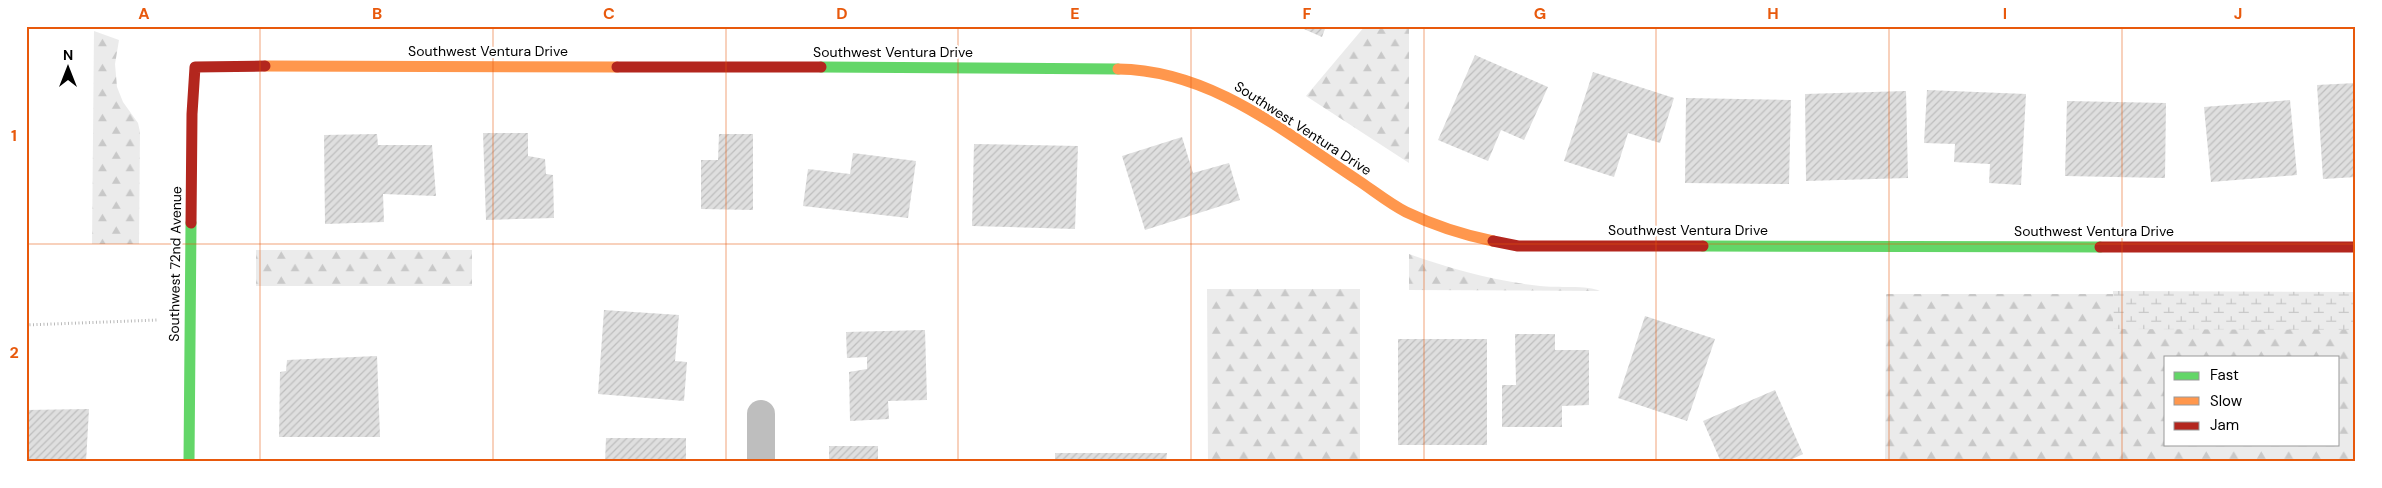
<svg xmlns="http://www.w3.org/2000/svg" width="2382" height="488" viewBox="0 0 2382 488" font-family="'DM Sans',sans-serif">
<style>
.forest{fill:url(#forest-firs);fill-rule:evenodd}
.wetland{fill:url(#wetland-marsh)}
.building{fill:url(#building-hatch)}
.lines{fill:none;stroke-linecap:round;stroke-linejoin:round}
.path{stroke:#b9b9b9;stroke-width:3;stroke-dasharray:1 2.5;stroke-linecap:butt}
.street{stroke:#bebebe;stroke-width:28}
.fast{stroke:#63d668;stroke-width:11}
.slow{stroke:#ff974d;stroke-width:11}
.jam{stroke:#b3261e;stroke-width:11}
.grid{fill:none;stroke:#e8590c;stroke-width:1;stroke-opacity:0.55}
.labels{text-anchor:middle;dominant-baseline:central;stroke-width:4.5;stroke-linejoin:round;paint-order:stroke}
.street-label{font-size:14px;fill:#000;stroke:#fff}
.neatline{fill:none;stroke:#e8590c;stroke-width:2}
.grid-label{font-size:16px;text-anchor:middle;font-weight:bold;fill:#e8590c}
</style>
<defs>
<pattern id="forest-firs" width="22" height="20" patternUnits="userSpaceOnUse" patternTransform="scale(1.25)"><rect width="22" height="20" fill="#ebebeb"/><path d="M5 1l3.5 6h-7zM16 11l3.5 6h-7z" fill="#c8c8c8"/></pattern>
<pattern id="wetland-marsh" width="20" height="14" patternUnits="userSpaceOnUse" patternTransform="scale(1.25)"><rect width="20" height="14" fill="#ebebeb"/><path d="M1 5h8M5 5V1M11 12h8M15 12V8" fill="none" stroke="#c8c8c8"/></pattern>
<pattern id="building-hatch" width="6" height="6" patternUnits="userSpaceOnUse" patternTransform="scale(1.25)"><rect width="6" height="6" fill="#dfdfdf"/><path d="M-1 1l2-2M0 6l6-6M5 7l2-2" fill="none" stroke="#bebebe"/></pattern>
</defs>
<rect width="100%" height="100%" fill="#fff"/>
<path class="forest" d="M1365 26H1409V163L1306 96Z
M94 31 119 40 115 64 117 87 123 102 138 123 140 132 139 244H92Z
M256 250H472V286H256Z
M1409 254C1451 269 1495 281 1540 286 1555 288 1589 285 1600 291L1409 290Z
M1207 289H1360V462H1208Z
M1886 294H2356V462H1885ZM2166 357H2338V444H2166Z"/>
<path class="wetland" d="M2113 291 2356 292V330L2113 329Z"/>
<path class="building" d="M1297 26H1326L1322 37Z
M1475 55 1548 87 1524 140 1501 130 1488 161 1438 140Z
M1593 72 1674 98 1660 143 1628 133 1614 177 1564 161Z
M2356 83V177L2323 179 2317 85Z
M1927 90 2026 94 2021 185 1989 183 1990 164 1954 162 1955 144 1924 143Z
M1906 91 1908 178 1806 181 1805 94Z
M1686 98 1791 100 1789 184 1685 183Z
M2290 100 2297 175 2211 182 2204 107Z
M2067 101 2166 103 2165 178 2065 176Z
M483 133H528V156L545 159 546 174 553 175 554 218 486 220Z
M377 134 378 145H432L436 196 383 194 384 222 325 224 324 135Z
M719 134H753V210L701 209V160H718Z
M1182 137 1193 173 1229 163 1240 200 1145 230 1122 156Z
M974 144 1078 146 1075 229 972 226Z
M853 153 916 161 908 218 803 206 808 169 850 174Z
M604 310 679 315 675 361 687 362 684 401 598 394Z
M1645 316 1715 339 1687 421 1618 398Z
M925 330 927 400 888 401 889 419 850 421 849 372 867 369V357L847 358 846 332Z
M1515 334H1555V350H1589V405L1562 406V427H1502V385H1516Z
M1398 339H1487V445H1398Z
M377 356 380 437H279L280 372 286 371 287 360Z
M1775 390 1803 454 1786 462H1721L1703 421Z
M89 409 86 462H26V410Z
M606 438H686V462H605Z
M829 446H878V462H829Z
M1055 453H1167L1166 462H1055Z"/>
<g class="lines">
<path class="path" d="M26 325 158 320"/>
<path class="street" d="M761 414V462"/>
<path class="fast" d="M821 67 1118 69
M1703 246 2100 247
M189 462 191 223"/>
<path class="slow" d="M265 66 617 67
M1118 69C1211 70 1284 132 1359 181 1374 191 1390 204 1406 212 1433 225 1464 235 1493 241"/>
<path class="jam" d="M617 67H821
M191 223 192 114 195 67 265 66
M1493 241 1518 246H1703
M2100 247H2356"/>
</g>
<path class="grid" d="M260 26V462M493 26V462M726 26V462M958 26V462M1191 26V462M1424 26V462M1656 26V462M1889 26V462M2122 26V462M26 244H2356"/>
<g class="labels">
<g class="street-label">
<text x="488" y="51">Southwest Ventura Drive</text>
<text x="893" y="52">Southwest Ventura Drive</text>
<text transform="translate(1303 128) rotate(33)">Southwest Ventura Drive</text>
<text x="1688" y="230">Southwest Ventura Drive</text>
<text x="2094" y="231">Southwest Ventura Drive</text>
<text transform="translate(175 264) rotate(-89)">Southwest 72nd Avenue</text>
</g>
</g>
<rect width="2382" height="488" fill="none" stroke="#ffffff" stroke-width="55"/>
<rect x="2164" y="356" width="175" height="90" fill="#ffffff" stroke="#999999"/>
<rect x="2174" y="372" width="25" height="8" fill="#63d668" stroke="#999999"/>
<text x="2210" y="380" font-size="15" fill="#000000">Fast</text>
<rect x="2174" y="397" width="25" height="8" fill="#ff974d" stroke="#999999"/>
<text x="2210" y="406" font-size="15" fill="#000000">Slow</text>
<rect x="2174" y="422" width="25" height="8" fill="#b3261e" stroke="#999999"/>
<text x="2210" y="430" font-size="15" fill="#000000">Jam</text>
<g transform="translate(68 68)" stroke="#ffffff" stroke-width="4" paint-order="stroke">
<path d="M0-4L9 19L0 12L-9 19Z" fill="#000000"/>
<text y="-8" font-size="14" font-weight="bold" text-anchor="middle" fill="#000000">N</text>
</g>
<rect x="28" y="28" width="2326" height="432" class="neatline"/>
<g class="grid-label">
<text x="144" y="19">A</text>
<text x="377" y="19">B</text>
<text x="609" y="19">C</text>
<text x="842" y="19">D</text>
<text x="1075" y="19">E</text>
<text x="1307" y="19">F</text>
<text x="1540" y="19">G</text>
<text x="1773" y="19">H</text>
<text x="2005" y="19">I</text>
<text x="2238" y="19">J</text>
<text x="14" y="141">1</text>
<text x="14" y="358">2</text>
</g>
</svg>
